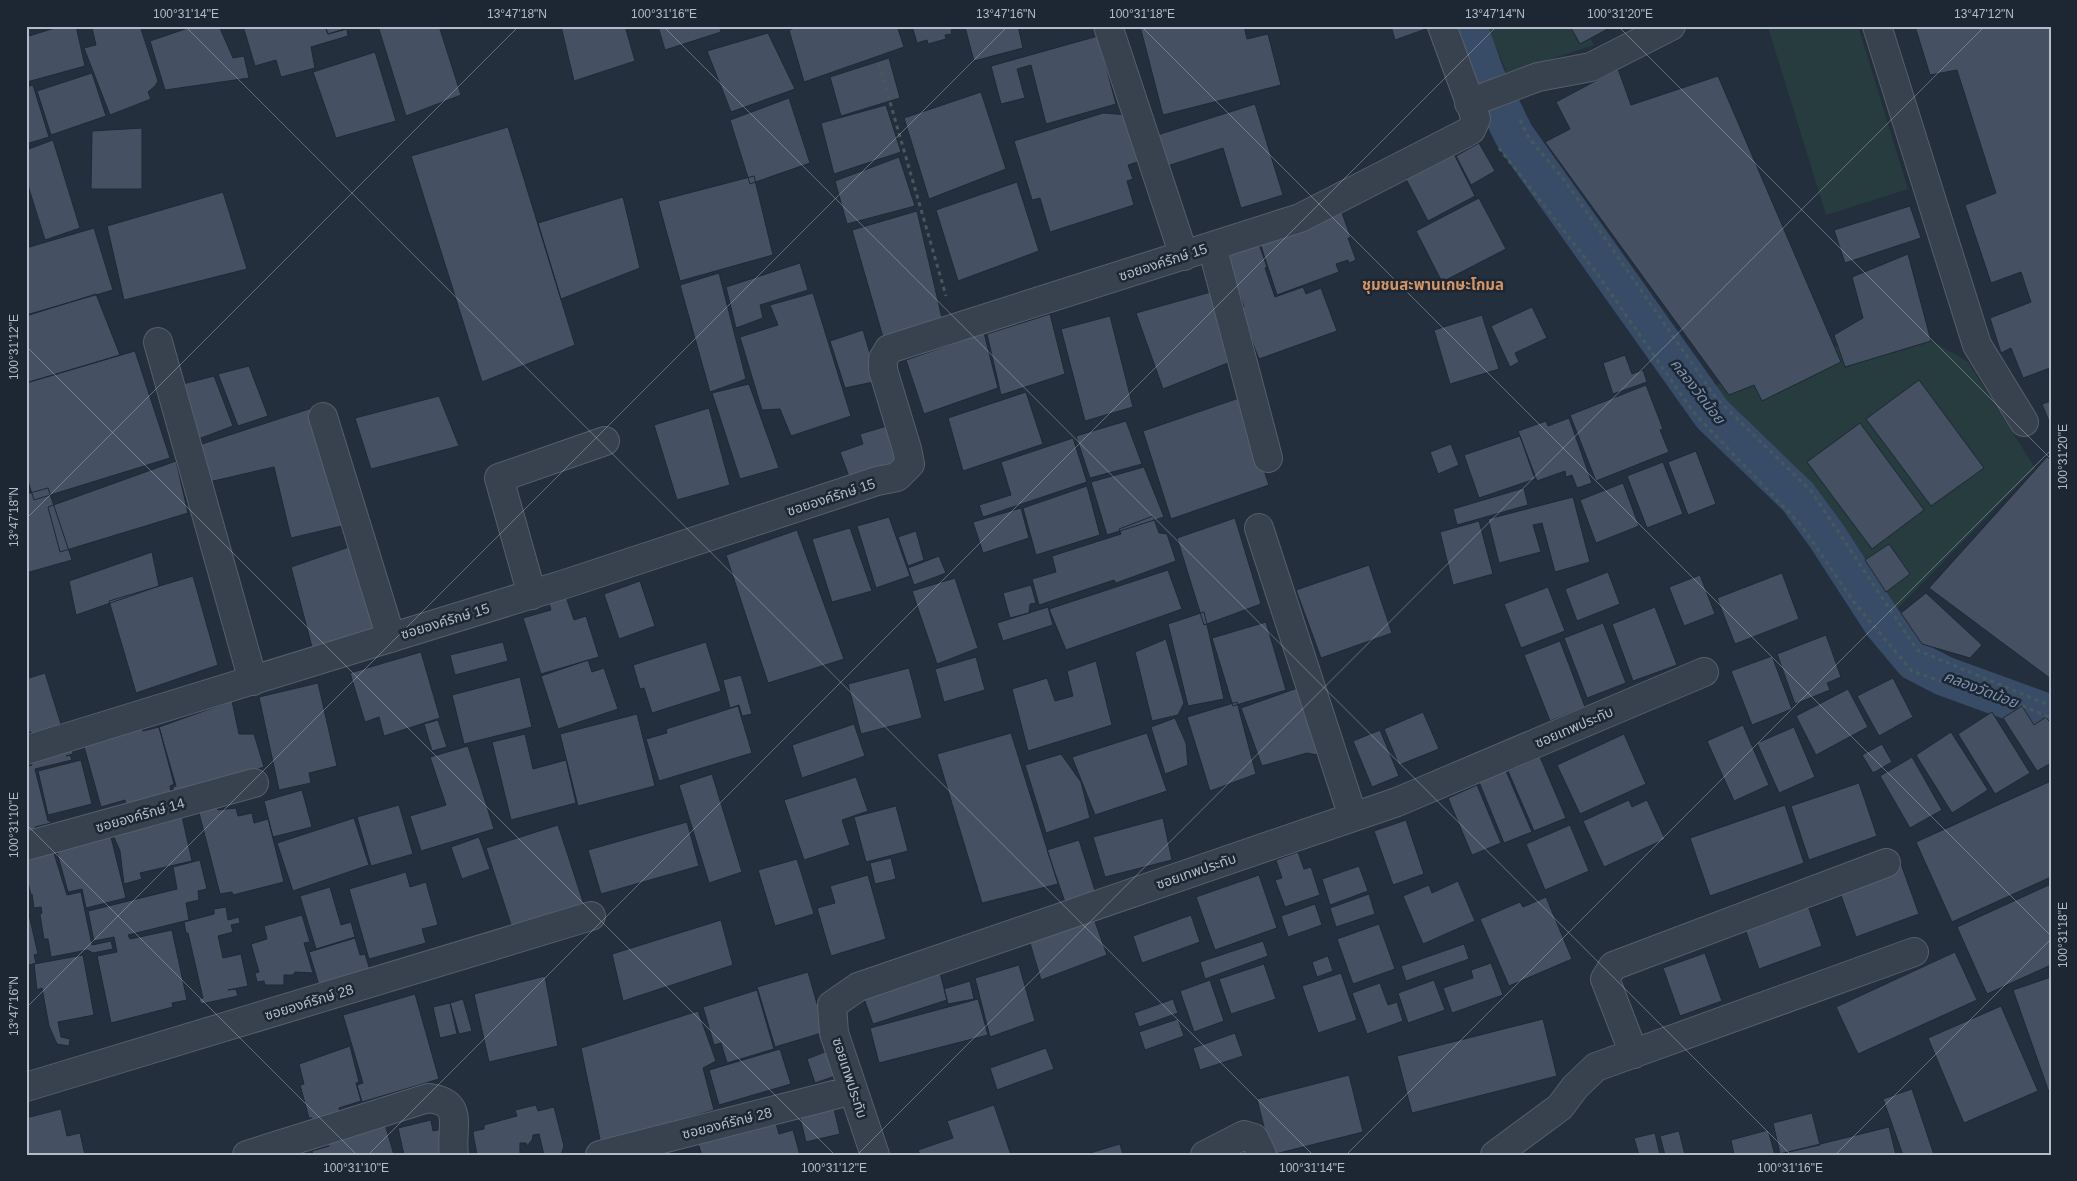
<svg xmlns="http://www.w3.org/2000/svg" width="2077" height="1181" viewBox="0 0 2077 1181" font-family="Arial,'Noto Sans Thai',sans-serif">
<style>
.green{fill:#263c3f}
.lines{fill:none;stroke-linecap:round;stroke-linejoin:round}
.canal{stroke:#394c67;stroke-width:40}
.building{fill:#455162;stroke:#1f2835}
.minor-casing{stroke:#565f6c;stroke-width:30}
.path{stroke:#44595c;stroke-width:3;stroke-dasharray:4 4;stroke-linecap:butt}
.minor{stroke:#38414e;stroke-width:28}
.ticks{fill:none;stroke:#b4bcc9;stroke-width:1;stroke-opacity:0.45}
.labels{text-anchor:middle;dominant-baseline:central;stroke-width:5;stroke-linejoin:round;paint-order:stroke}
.street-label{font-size:14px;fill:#b4bcc9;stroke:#1d2633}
.neighbourhood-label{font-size:15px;font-weight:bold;fill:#d59563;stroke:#1d2633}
.water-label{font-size:15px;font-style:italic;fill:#7c92b1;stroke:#1d2633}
.neatline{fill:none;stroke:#b4bcc9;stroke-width:2}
.ticks-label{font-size:12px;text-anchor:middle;fill:#b4bcc9}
</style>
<rect width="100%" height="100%" fill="#242f3e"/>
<path class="green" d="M1487 26H1584L1594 45 1507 73Z
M1772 26H1858L1908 189 1826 215 1768 27Z
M1905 325 1968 362 2035 468 1895 611 1814 490 1719 395 1713 386Z"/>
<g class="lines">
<path class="canal" d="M1467 26 1484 74 1514 135 1712 414 1798 497 1826 535 1883 623 1915 661 1944 676 2051 715"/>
</g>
<path class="building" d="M61 26H76L85 66 27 82 26 37Z
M98 26H140L158 81 155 86 148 92 151 99 110 115 84 48 96 45 92 28Z
M194 26H219L233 58 244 56 249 78 165 90 150 41Z
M243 26H325L328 34 347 29 348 36 311 47 315 68 281 77 276 60 255 66Z
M325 26H354L328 34Z
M378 26H439L461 95 406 116Z
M561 26H625L635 61 574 81Z
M658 26H719L721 32 665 50Z
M801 26H897L904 47 804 82 789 30Z
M912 26H1018L1023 48 974 61 965 27 951 30 952 34 945 35 946 39 928 44 927 40 917 43Z
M1140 26H1244L1247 39 1268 34 1281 85 1163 115Z
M1391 26H1434L1395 40Z
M1570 26H1613L1580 44Z
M1915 26H2051V371L2050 368 2023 378 2011 348 2001 353 1990 318 2031 302 2021 272 1991 283 1965 205 1996 193 1957 70 1930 75Z
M768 33 795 89 731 112 707 51Z
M1098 36 1116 104 1046 124 1031 65 1017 69 1025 98 1001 104 991 66Z
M375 52 396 121 336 138 313 72Z
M889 58 900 98 841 116 830 77Z
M1618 69 1631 105 1718 76 1841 362 1762 401 1754 385 1729 395 1545 142 1570 129 1556 102Z
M92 73 106 116 51 135 37 91Z
M33 85 49 137 26 144V87Z
M981 92 1006 169 929 199 904 118Z
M789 98 810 163 750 184 730 120Z
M1255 104 1283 195 1241 208 1223 148 1161 168 1151 137Z
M886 105 901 152 834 174 821 123Z
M1103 113 1130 115 1144 160 1128 165 1133 179 1127 181 1134 205 1050 232 1040 198 1032 200 1014 141Z
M508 127 575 345 482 382 411 156Z
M142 128V189H91L92 131Z
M53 140 80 228 45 240 26 179V150Z
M1479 143 1495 171 1471 185 1456 156Z
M1454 154 1475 196 1428 221 1406 179Z
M899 157 915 206 847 224 835 181Z
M754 176 773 255 680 281 658 201Z
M1017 182 1039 251 958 281 936 210Z
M223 192 247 269 124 300 107 226Z
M623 197 640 268 561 299 538 223Z
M1479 198 1506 249 1442 282 1416 231Z
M1910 206 1921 238 1845 263 1834 230Z
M1341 210 1351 238H1348L1356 260 1349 263 1348 260 1336 264 1339 272 1277 295 1259 240Z
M917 211 942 318 883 337 852 230Z
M94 228 113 290 26 315V248Z
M1259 244 1267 267 1265 268 1275 297 1303 287 1306 294 1321 288 1337 331 1259 359 1239 308 1244 307 1226 257Z
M1908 254 1931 341 1845 367 1834 335 1863 318 1852 277Z
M800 263 808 290 760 305 763 318 736 328 726 287Z
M719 273 746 379 710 392 680 285Z
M1211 292 1235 360 1163 389 1136 313Z
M813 293 851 416 791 436 780 409 762 410 740 337 778 325 770 305Z
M96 294 120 355 26 383V316Z
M1532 307 1547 338 1515 353 1519 362 1510 367 1491 326Z
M1050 314 1065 374 1001 395 987 334Z
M1482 315 1499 369 1450 384 1434 330Z
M1110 316 1133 407 1085 421 1061 329Z
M863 330 878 381 845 388 830 341Z
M984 333 998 388 924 414 906 360Z
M135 351 170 458 34 500 26 475V383Z
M1625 355 1632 374 1643 370 1647 382 1613 394 1603 363Z
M249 366 268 416 238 426 218 374Z
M214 376 233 426 193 441 175 386Z
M1919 380 1984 468 1931 506 1866 419Z
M749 384 779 468 740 479 712 393Z
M1646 385 1663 429 1660 430 1669 452 1596 481 1570 415Z
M1026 392 1043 444 963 471 948 418Z
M439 396 459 446 371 469 355 418Z
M1239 398 1269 485 1171 519 1143 431Z
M2051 401V426L2042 404Z
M312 408 346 525 291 538 274 467 209 482 199 445Z
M709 408 730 485 677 500 654 425Z
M1569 418 1592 483 1577 488 1572 475 1566 477 1565 471 1537 481 1518 431 1546 421 1548 426Z
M1126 421 1142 464 1090 478 1076 436Z
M1860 423 1924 510 1872 549 1807 462Z
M887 426 899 470 851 482 840 452 863 444 860 434Z
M1520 436 1535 479 1479 498 1464 455Z
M1073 438 1087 482 983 517 979 505 1011 495 1001 462Z
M1451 444 1459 465 1438 474 1430 452Z
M1696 451 1716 504 1688 515 1668 462Z
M2047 457 2051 460V679L1929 588Z
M176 461 188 513 60 552 48 507Z
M1663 462 1683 514 1647 528 1627 476Z
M1144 467 1164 517 1107 535 1091 482Z
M1623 483 1639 526 1596 543 1580 500Z
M1087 486 1100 535 1036 555 1023 508Z
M48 488 72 560 26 573V494Z
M1524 488 1528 505 1457 525 1453 509Z
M1573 497 1590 562 1555 572 1542 523 1533 525 1541 552 1499 563 1488 519Z
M1021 508 1029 538 983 553 973 522Z
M1153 516 1159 533 1167 534 1176 561 1116 583 1114 580 1039 605 1032 579 1056 572 1052 556 1121 534 1119 529Z
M889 517 910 576 876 588 857 526Z
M1235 518 1261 604 1204 625 1177 538Z
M1479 521 1493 574 1453 585 1440 532Z
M850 528 872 591 832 602 812 539Z
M797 530 844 659 768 683 726 555Z
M916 531 924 560 908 566 898 537Z
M1889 544 1910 574 1886 592 1865 560Z
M349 547 375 629 312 647 291 567Z
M152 552 159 586 76 615 69 581Z
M939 556 946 573 914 585 908 568Z
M1369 565 1392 633 1321 658 1296 590Z
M1168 570 1182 609 1066 650 1049 609Z
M1608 572 1620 604 1577 621 1565 589Z
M1782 573 1799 619 1735 644 1717 598Z
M1700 575 1715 614 1684 626 1669 587Z
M193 576 218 665 136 693 109 601Z
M955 578 978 648 937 664 912 591Z
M640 581 655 626 619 639 604 594Z
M1031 585 1036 603 1030 604 1029 613 1010 618 1003 593Z
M1548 587 1565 631 1521 648 1504 604Z
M1926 593 1982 645 1970 658 1922 644 1901 613Z
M565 594 574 620 586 616 599 657 541 674 523 618 551 610 548 600Z
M1048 607 1053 625 1003 641 997 623Z
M1655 607 1677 665 1633 681 1612 624Z
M1204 612 1224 699 1188 706 1168 624Z
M1266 622 1286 690 1233 706 1212 638Z
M1603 623 1626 683 1587 698 1564 638Z
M1826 635 1841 677 1827 683 1830 690 1795 704 1777 654Z
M1166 639 1184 703 1178 715 1152 721 1135 652Z
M1560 641 1585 707 1550 721 1524 655Z
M503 642 508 661 455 675 450 655Z
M706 642 721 691 652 713 644 688 640 689 633 665Z
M421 652 440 718 384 736 379 717 365 722 350 673Z
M1772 656 1792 709 1752 725 1731 671Z
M976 657 985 690 944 702 935 669Z
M588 660 592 672 604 668 618 709 558 729 541 676Z
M1096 661 1112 725 1028 751 1012 689 1047 678 1055 701 1073 696 1067 671Z
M909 668 922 718 861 734 848 684Z
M45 673 61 724 57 726 58 731 34 739 31 732 26 733V679Z
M741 675 752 714 742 716 739 705 730 708 723 680Z
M520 677 532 727 464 744 452 695Z
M1893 678 1913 717 1879 736 1857 696Z
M318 683 337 766 309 773 311 783 279 790 259 697Z
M1306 685 1334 758 1307 753 1262 766 1241 708Z
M1848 689 1868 727 1816 755 1796 716Z
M232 701 239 734H254L264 767 174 797 173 787 176 786 159 727Z
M1237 702 1256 774 1210 791 1187 717Z
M738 706 752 753 659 781 646 739 667 733 666 729Z
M2022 706 2034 725 2046 717 2051 724V763L2037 771 2003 718Z
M1423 712 1439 749 1399 765 1384 729Z
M1992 712 2030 773 1995 794 1958 734Z
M637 714 655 786 578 806 560 734Z
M1175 718 1186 743 1188 765 1165 774 1151 727Z
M438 720 447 747 432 751 424 724Z
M854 724 865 756 802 778 792 745Z
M1743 725 1769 785 1734 801 1707 741Z
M159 727 174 784 170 786 171 793 126 806 125 800 101 807 83 743 141 728 143 731Z
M1794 727 1815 777 1779 793 1757 743Z
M1380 730 1399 776 1372 787 1353 741Z
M1951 732 1988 790 1952 813 1916 755Z
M1011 733 1058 884 982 903 937 754Z
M1147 733 1167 791 1095 815 1072 757Z
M525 734 533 769 566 760 576 803 511 820 492 742Z
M1624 734 1646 784 1580 814 1557 765Z
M1882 744 1892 762 1873 773 1862 755Z
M468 746 494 829 421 851 410 816 446 805 430 757Z
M72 748 73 754 66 756 70 755 72 760 35 769 48 821H51V823L35 827 36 832 26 834V767L32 765 31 759Z
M1061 754 1081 782 1090 818 1046 833 1025 765Z
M1540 757 1566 818 1534 831 1508 771Z
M1912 757 1942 810 1910 828 1880 776Z
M81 760 92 804 48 815 38 771Z
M1506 771 1532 832 1504 843 1479 782Z
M712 774 742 872 709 883 679 785Z
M856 777 868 811 842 820 850 845 804 860 784 800Z
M2051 781V877L1952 922 1916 842Z
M1859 783 1877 836 1809 860 1791 806Z
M1477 785 1501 843 1472 855 1448 798Z
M302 790 312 827 273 837 264 801Z
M1629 800 1632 807 1647 800 1665 839 1604 867 1583 821Z
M216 804 218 810 236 808 238 816 252 813 254 823 268 819 284 882 233 895 232 892 220 894 198 809Z
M399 805 413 854 371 866 357 817Z
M1785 805 1804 863 1710 896 1690 838Z
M896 806 908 851 866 862 854 817Z
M181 812 192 861 140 873 142 879 124 884 120 851 110 828Z
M354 818 369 865 293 891 277 843Z
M1163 818 1172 860 1105 877 1093 837Z
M1406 820 1424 874 1393 885 1374 831Z
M687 822 699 866 601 894 588 850Z
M558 825 585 908 513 931 486 848Z
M1570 825 1589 871 1545 890 1526 844Z
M109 829 126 898 86 908 82 889 68 892 55 845Z
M479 837 490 869 462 879 451 847Z
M1079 840 1097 897 1067 908 1047 850Z
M51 844 67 895 81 892 92 945 111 941 113 949 93 953 87 950 51 957 48 939H44L40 915 42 913 41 907 34 908 32 894 31 895 26 874V850Z
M1298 852 1304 869 1311 867 1320 895 1285 907 1275 880 1282 878 1276 860Z
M891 858 896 879 875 884 870 863Z
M797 859 814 914 775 926 758 870Z
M200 860 207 889 198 891 199 900 186 903 189 920 128 935 130 939 172 930 187 1000 172 1003 173 1007 111 1023 97 956 117 952 114 937 94 941 88 911 177 889 173 867Z
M1901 864 1919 914 1856 937 1838 887Z
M1359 866 1368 891 1330 905 1322 879Z
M406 872 410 887 426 882 438 925 422 929 426 943 369 959 349 889Z
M868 875 886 939 831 956 817 908 835 903 830 886Z
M1259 875 1277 928 1215 950 1196 897Z
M1458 881 1475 921 1423 944 1403 896 1429 885 1432 893Z
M2051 884V965L1987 994 1957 927Z
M330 887 341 925 351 922 355 937 316 949 300 896Z
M1369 894 1375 914 1336 927 1330 908Z
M1546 897 1572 959 1509 986 1480 919 1520 902 1523 907Z
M1806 900 1822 946 1759 969 1743 923Z
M1315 904 1322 925 1288 937 1281 916Z
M27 906 38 954 34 955 36 963 26 966Z
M226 907 228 920 239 917 240 923 231 925 233 932 218 936 223 958 241 954 248 986 228 990 236 989 238 996 201 1004 199 999 203 998 188 933H186L184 922 214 914V909Z
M302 915 310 942 304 943 313 973 295 972 293 975H284V985H265L264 981 257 982 255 973 259 972 251 944 267 939 264 926Z
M1191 915 1200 942 1142 963 1133 936Z
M1094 919 1107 955 1041 980 1030 943Z
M721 920 733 965 623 1001 612 954Z
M1379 924 1395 969 1353 984 1337 939Z
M355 938 360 955 365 954 370 970 319 985 309 952Z
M1263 941 1268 956 1205 979 1200 962Z
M1464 944 1469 959 1406 981 1401 966Z
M1955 952 1977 1000 1858 1054 1836 1007Z
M1705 953 1722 1001 1680 1016 1663 968Z
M83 955 94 1015 58 1022 61 1037 70 1039 69 1046 57 1044 49 1026 42 988 37 990 34 964Z
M1328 956 1333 971 1317 977 1312 962Z
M1491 963 1503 995 1452 1013 1443 988 1473 978 1471 970Z
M1264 964 1276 999 1231 1014 1219 979Z
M938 965 947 1000 873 1024 861 990Z
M1019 965 1035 1021 990 1037 975 978Z
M808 972 825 1032 775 1047 757 987Z
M1341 973 1357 1020 1318 1033 1302 986Z
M545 976 558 1046 489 1062 474 994Z
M2051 977V1098L2013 990Z
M1210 980 1224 1021 1194 1032 1180 991Z
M1434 980 1445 1010 1408 1023 1398 993Z
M970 981 974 999 948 1004 944 989Z
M1380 983 1388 1005 1397 1002 1403 1021 1367 1034 1352 993Z
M757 990 774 1049 727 1063 721 1043 714 1045 703 1007Z
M415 994 439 1079 362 1102 357 1085 363 1083 343 1015Z
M463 999 472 1031 459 1034 450 1003Z
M978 999 988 1035 879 1063 870 1028Z
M1173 999 1178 1013 1139 1027 1134 1013Z
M450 1003 457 1034 440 1038 433 1007Z
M2001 1006 2038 1091 1964 1123 1928 1038Z
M698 1011 716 1061 703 1068 714 1110 601 1144 581 1048Z
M1178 1019 1184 1036 1145 1050 1139 1032Z
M1543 1019 1557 1076 1412 1113 1397 1056Z
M1235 1033 1243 1056 1200 1070 1193 1048Z
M350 1046 359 1082 356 1083 361 1101 339 1108 340 1114 313 1124 312 1118H309L300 1085 304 1084 299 1064Z
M1046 1048 1054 1069 997 1090 990 1068Z
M780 1049 791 1084 719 1105 709 1070Z
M830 1050 838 1075 815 1083 807 1059Z
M1349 1075 1363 1132 1271 1155 1257 1099Z
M1912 1089 1934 1155H1903L1883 1099Z
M832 1101 840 1134 806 1142 798 1109Z
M536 1105 538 1111 554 1107 564 1146 561 1155H544L539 1134 533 1135 532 1140 527 1146 526 1143H520V1155H477L473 1133 474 1131 484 1129V1125L517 1116 515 1110Z
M994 1105 1011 1155H920L918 1150 953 1138 947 1121Z
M61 1109 67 1136 80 1133 85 1155H26V1118Z
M1812 1113 1820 1145 1780 1154 1773 1123Z
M774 1117 779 1134 793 1130 800 1155H702L697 1141Z
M431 1120 433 1131 442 1129 448 1155H404L398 1128Z
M384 1121 394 1155H313L312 1151 329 1146 327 1137Z
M1889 1127 1896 1155H1780V1154Z
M1768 1130 1775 1155H1734L1731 1140Z
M1679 1131 1685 1155H1665L1660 1136Z
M1655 1133 1660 1155H1639L1634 1138Z
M1120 1144 1123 1155H1084L1103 1149Z"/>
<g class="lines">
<defs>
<path id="minor" d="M1108 26 1184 256
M1877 26 1977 345 2024 422
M1469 103 1538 77 1591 67 1671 26
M1212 246 1268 458
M158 342 253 681
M323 417 391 638
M1259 528 1353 817
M532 595 499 478 605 441
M26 750 565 584 877 481 897 477 910 464 907 449 883 370V359L889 349 1300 218 1462 135 1471 130 1476 119 1442 26
M26 846 254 783
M1634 1054 1605 979 1613 966 1886 863
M26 1087 591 916
M247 1155 428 1098C466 1102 450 1128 454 1155
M600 1155 853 1090
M875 1155 834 1033 832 1005 858 987 1397 802 1704 672
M1205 1155 1244 1135 1254 1138 1262 1155
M1495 1155 1560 1107 1575 1087 1596 1067 1914 952"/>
</defs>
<use href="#minor" class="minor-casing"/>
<path class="path" d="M879 64 946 296
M1520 120 1529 138 1565 181 1716 398 1811 491 1917 650 2051 706
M1499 148 1596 272 1694 413 1801 525 1856 605 1912 671 2006 704 2023 706 2051 718"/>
<use href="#minor" class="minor"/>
</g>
<path class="ticks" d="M185 26 1313 1155M663 26 1791 1155M1141 26 2051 936M1618 26 2051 459M26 30 30 26M26 346 835 1155M26 519 519 26M26 824 357 1155M26 1008 1008 26M368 1155 1497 26M857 1155 1985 26M1346 1155 2051 450M1835 1155 2051 939"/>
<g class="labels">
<g class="street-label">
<text transform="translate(1163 262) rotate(-18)">ซอยองค์รักษ์ 15</text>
<text transform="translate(831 497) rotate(-18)">ซอยองค์รักษ์ 15</text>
<text transform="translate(445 621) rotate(-17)">ซอยองค์รักษ์ 15</text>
<text transform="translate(1574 727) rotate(-23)">ซอยเทพประทับ</text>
<text transform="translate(140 815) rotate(-16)">ซอยองค์รักษ์ 14</text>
<text transform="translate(1196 871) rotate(-19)">ซอยเทพประทับ</text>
<text transform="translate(309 1002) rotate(-17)">ซอยองค์รักษ์ 28</text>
<text transform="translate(850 1078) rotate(72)">ซอยเทพประทับ</text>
<text transform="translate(727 1123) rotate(-14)">ซอยองค์รักษ์ 28</text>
</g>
<g class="neighbourhood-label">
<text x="1433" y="284">ชุมชนสะพานเกษะโกมล</text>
</g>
<g class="water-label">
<text transform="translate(1698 391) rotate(52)">คลองวัดน้อย</text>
<text transform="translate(1981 689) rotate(21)">คลองวัดน้อย</text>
</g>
</g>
<rect width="2077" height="1181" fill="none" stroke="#1d2633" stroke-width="55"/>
<rect x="28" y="28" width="2022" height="1126" class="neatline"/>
<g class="ticks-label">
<text x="186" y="18">100°31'14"E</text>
<text x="517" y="18">13°47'18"N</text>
<text x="664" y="18">100°31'16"E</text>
<text x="1006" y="18">13°47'16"N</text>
<text x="1142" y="18">100°31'18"E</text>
<text x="1495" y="18">13°47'14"N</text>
<text x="1620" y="18">100°31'20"E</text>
<text x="1984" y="18">13°47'12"N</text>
<text transform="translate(14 347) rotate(-90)" y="4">100°31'12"E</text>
<text transform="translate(2063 457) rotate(-90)" y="4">100°31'20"E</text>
<text transform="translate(14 517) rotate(-90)" y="4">13°47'18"N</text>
<text transform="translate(14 825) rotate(-90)" y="4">100°31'10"E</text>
<text transform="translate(2063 935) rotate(-90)" y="4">100°31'18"E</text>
<text transform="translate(14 1006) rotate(-90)" y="4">13°47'16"N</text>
<text x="356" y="1172">100°31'10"E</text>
<text x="834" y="1172">100°31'12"E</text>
<text x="1312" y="1172">100°31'14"E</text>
<text x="1790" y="1172">100°31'16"E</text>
</g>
</svg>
